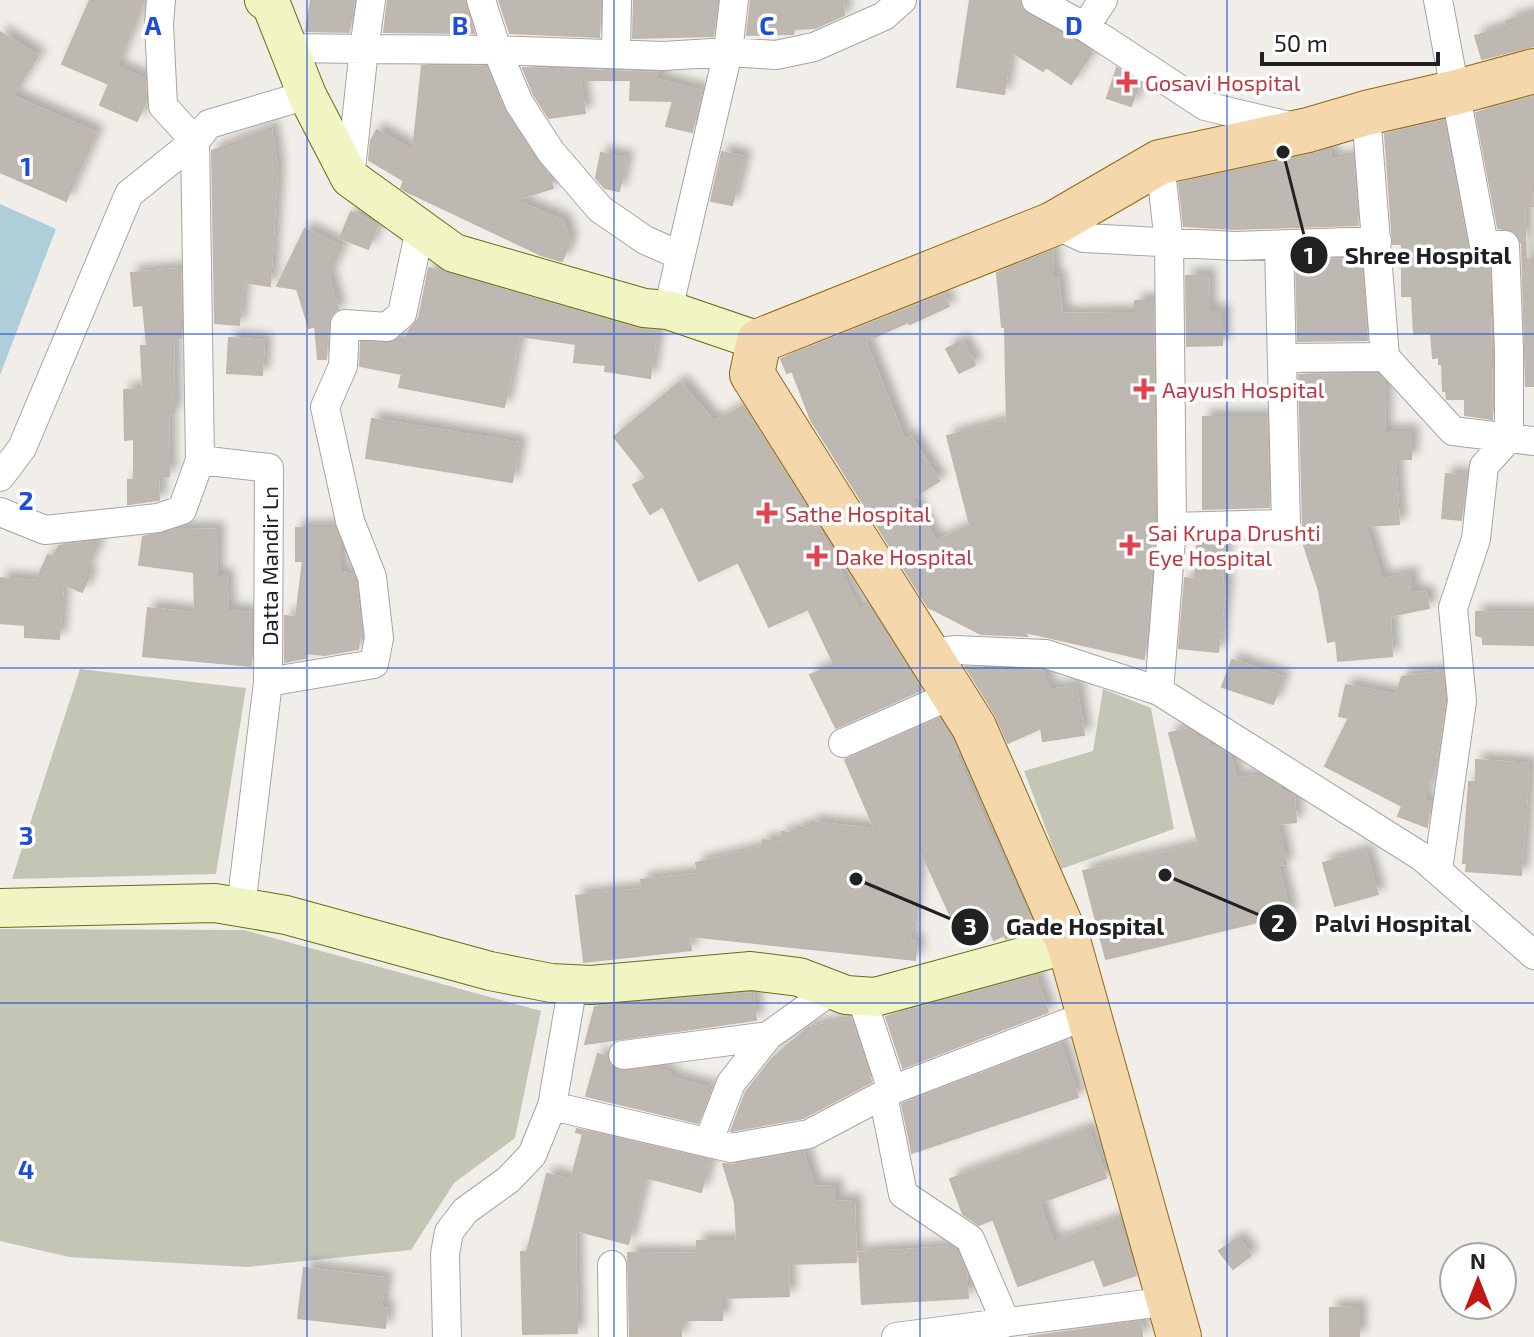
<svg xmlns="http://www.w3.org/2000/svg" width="1534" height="1337" viewBox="0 0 1534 1337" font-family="'Exo 2',sans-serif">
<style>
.construction{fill:#c4c5b5}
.water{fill:#aeceda}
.building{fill:#beb8b2;stroke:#c1b6ac;stroke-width:2;filter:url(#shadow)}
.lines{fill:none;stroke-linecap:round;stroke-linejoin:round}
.street-casing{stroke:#a5a5a5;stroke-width:30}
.secondary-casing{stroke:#63710f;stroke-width:40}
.primary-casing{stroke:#916a0e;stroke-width:46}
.street{stroke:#fff;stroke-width:28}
.secondary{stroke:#f0f5c3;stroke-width:38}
.primary{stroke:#f4d7ab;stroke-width:44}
.grid{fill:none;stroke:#1d4ed8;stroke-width:2;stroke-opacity:0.55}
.health-dot{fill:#e0444e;stroke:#fff;stroke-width:3}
.labels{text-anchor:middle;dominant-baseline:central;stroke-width:7;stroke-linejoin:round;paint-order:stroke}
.health-label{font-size:22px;fill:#be3a42;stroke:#fff;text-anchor:start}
.street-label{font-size:22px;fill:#212121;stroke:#fff}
.grid-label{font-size:26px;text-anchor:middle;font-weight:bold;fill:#1d4ed8;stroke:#fff;stroke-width:7;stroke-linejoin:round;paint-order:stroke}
.leader{fill:none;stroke:#212121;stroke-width:3}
.callout-dot{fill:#212121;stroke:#fff;stroke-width:3}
.mark-label{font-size:24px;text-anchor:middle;font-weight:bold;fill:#fff}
.callout-label{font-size:24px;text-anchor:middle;font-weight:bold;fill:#212121;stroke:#fff;stroke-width:7;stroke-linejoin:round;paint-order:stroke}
</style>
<defs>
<filter id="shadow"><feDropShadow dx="7" dy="-7" stdDeviation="4" flood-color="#0004"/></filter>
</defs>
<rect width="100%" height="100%" fill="#f1eee9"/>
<path class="construction" d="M80 669 246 688 216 874 12 879Z
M1103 689 1151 708 1174 829 1061 869 1024 771 1093 751Z
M0 929 244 930 541 1011 515 1138 454 1183 411 1250 248 1267 69 1257 0 1241Z"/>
<path class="water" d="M0 204 56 229 0 375Z"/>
<path class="building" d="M90 0H144L116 67 145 79 146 101 137 121 100 105 109 84 62 64Z
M311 0H354L349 32 306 31Z
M388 0H464L474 33 384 32Z
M499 0H600L599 37 510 33Z
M634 0H717L713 36 633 38Z
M751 0H843L844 15 815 28 795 29 793 34 747 35Z
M970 0H1019L1021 8 1028 15 1092 52 1071 84 1046 67 1043 71 1010 51 1004 94 957 87Z
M1534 13V46L1482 59 1475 36 1508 26 1506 21Z
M0 32 38 56 12 96 96 133 66 201 0 172Z
M422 66 486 67 505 112 549 176 553 188 514 200 563 221 570 242 562 261 541 255 406 191 401 188 404 181 369 160 371 140 377 130 413 151Z
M523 68 658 73V80L701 91 692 132 666 126 673 101 630 100 631 80H580L585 113 549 118 534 95Z
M1117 68 1140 83 1131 106 1107 98Z
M1534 97V178L1531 179 1533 206H1524L1526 260H1534V386H1526L1522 244 1514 231 1498 228 1476 113Z
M1443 121 1468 249 1476 260 1489 262 1492 419 1465 415V399H1447L1446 391H1443L1442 364H1439V357L1433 358 1431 333 1414 334 1412 296H1402V244H1393L1385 134Z
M271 128 277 168 270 286 243 282 239 325 215 323 212 151Z
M1330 150 1331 160 1352 157 1358 225 1235 229 1184 226 1179 183Z
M722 152 744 157 732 205 711 201Z
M601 153 626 158 619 191 605 188 596 178Z
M351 212 378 225 368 249 340 238Z
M305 229 342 247 328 275 338 309 331 314 328 322 326 359H318L315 326 309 328 297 289 277 286Z
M1052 251 1053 277H1058L1062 314 1135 313V301H1153L1155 526 1144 659 1025 632 1027 636 981 634 928 607 811 420 792 371 787 373 781 359 943 295 949 306 910 324 908 322 865 341 905 441 911 437 939 481 911 499 936 541 970 526 971 529 947 436 1003 422 1007 429 1005 327H1002L997 273Z
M1360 259 1367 340 1298 341 1296 261Z
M429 268 638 329 657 331 650 378 605 371 606 365 574 362 576 344 519 336 504 407 399 387 402 374 360 366 361 342H405L408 332 419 318Z
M180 269 181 338 173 339 174 413 168 414 169 476H158L159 500 128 504V480H134V439L125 440 124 390 143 389 141 346H147L143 305 134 306 131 273Z
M1208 275 1209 312H1222V345L1187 346 1186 276Z
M229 338 264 341 262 375 227 373Z
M962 341 975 365 959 373 946 349Z
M1378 374 1385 382 1384 432H1411V459H1395L1399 524 1365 526 1382 579 1411 574V592L1426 593 1429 608 1390 616 1392 656 1338 661 1336 640 1328 642 1319 591 1300 533 1303 524 1299 375Z
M680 382 714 422 743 406 819 528 859 610 868 606 921 690 836 728 810 675 834 664 808 609 769 627 738 562 699 581 663 506 650 514 633 485 647 478 614 437Z
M1203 417H1266L1269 507 1203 509Z
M372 419 519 443 512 482 366 458Z
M1446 474 1466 476 1461 520 1442 518Z
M296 528H334L341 544V573L353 575 355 581 361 627 358 649 325 655 306 653 305 658 285 662V616L296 617 303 561H296Z
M178 529 217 530 216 576H226L228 611 251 613V666L143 656 148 608 195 613 194 572 139 565 143 537Z
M94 542 98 544 84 572 90 575 82 592 63 584 59 639 25 637V625L0 623V578L36 581 48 555 53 557 59 546Z
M1203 543H1225L1222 582H1226L1218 652 1179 648 1185 578 1195 579 1197 546H1203Z
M1476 612 1534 613V645L1483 644V637L1476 635Z
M1232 660 1283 677 1273 704 1222 687Z
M966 667 1042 671 1050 690 1076 686 1084 735 1043 741 1041 728 1008 743 995 714Z
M1442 672 1445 701 1436 765 1423 800 1430 802 1427 827 1398 816 1402 806 1325 766 1349 718 1339 716 1346 685 1396 695 1402 677Z
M939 719 952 739 958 752 955 754 987 827 1034 927 1006 939 1004 935 994 940 991 933 964 945 920 849 910 941 917 942 915 960 689 936 691 950 584 962 576 896 642 889 641 880 698 874 696 863 762 848 763 840 782 842V832L796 834 797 827 810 829 811 822 875 829 845 760Z
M1187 729 1195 734 1196 738 1200 737 1209 743 1210 746H1214L1230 756 1236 778 1261 776 1280 788 1281 791 1294 796 1296 822 1277 824 1286 864 1278 865 1290 914 1106 959 1083 871 1199 845 1169 733Z
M1476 760 1529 764 1521 875 1466 871 1467 863H1463L1469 782H1476Z
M1365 851 1378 894 1335 906 1323 863Z
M1035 976 1048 1012 903 1068 886 1017Z
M753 993 756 1020 585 1044 595 1007Z
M851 1020 871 1082 803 1118 731 1131 746 1092 772 1059 809 1027Z
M1060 1044 1078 1097 912 1153 902 1104Z
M598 1054 606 1056 609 1065 617 1071 653 1068 670 1073 669 1077 709 1088 713 1084 698 1123 586 1096Z
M577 1129 710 1160 701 1192 645 1177 628 1244 575 1230 577 1333 523 1334 521 1252H527L547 1174 571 1180 583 1134 576 1132Z
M1088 1129 1106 1178 1039 1203 1053 1242 1118 1219 1136 1275 1104 1286 1094 1259 1018 1286 993 1219 979 1225 963 1214 950 1179Z
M803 1152 814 1187 835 1186V1202L854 1201 856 1262 788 1264 789 1296 722 1298V1320H681V1337H630L628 1253 697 1254V1241H737L735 1203 723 1164 734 1165Z
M1238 1238 1251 1255 1233 1269 1219 1251Z
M952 1247 956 1250 966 1273 968 1298 862 1304 859 1253Z
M304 1268 385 1278 381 1308 387 1309 385 1328 298 1318Z
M1359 1307V1337H1330V1308Z
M1141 1322 1142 1337H1028Z"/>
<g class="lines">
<defs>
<path id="street" d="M161 0 159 24 163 106 195 141 200 460 269 468 268 682 241 907
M481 0 497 50 663 56 728 52 776 55 814 47 884 16 902 0
M1036 0 1085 27 1205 106 1294 127
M1085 27 1103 0
M290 48 364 49 371 0
M616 53 617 0
M1160 162 1169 243 1172 527 1159 691 1422 857 1534 955
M350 178 364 49 497 50 519 103 551 152 600 209 645 240 679 255
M1053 224 1084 238 1235 246 1377 241
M668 310 728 52 734 0
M1385 357 1453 431 1534 441
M1284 358 1385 357 1366 113
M0 477 22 448 129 194 195 141 209 124 307 95
M0 512 45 530 158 518 182 510 200 460
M1172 527 1286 524 1279 245
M928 653 956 650 1046 654 1159 691
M268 682 374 664 379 638 372 577 350 521 325 407 343 366 345 324 387 327 402 314 420 229
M843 743 954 694
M1438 870 1462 701 1453 608 1476 539 1484 466 1509 438V350L1505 245H1484L1438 0
M861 996 892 1090 1088 1015
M623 1055 768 1036 832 990
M883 1095 903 1194 970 1239 1006 1323
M552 1106 731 1148 809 1134 892 1090
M708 1143 731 1083 768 1036
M612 1265 613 1337
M447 1337 445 1254 449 1232 465 1211 508 1180 532 1155 552 1106 573 984
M896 1337 1169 1301"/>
<path id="secondary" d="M264 0 271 4 307 95 350 178 454 253 644 308 668 310 759 341
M0 908 215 903 286 915 490 971 551 983 591 985 751 971 799 977 846 995 875 997 1069 944"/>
<path id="primary" d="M1179 1337 1069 944 974 727 752 374 759 341 1053 224 1160 162 1308 130 1366 113 1457 92 1534 71"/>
</defs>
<use href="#street" class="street-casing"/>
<use href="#secondary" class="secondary-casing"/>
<use href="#primary" class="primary-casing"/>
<use href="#street" class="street"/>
<use href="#secondary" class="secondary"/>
<use href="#primary" class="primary"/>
</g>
<path class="grid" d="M307 0V1337M614 0V1337M920 0V1337M1227 0V1337M0 334H1534M0 668H1534M0 1003H1534"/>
<g class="health-dot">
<path d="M1123 70h8v8h8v8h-8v8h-8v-8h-8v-8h8z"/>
<path d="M1140 377h8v8h8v8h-8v8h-8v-8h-8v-8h8z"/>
<path d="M763 501h8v8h8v8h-8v8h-8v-8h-8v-8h8z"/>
<path d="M1126 533h8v8h8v8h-8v8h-8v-8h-8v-8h8z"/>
<path d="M813 544h8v8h8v8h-8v8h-8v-8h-8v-8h8z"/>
</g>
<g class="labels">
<g class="health-label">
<text x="1145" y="82">Gosavi Hospital</text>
<text x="1162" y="389">Aayush Hospital</text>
<text x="785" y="513">Sathe Hospital</text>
<text x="1148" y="532">Sai Krupa Drushti<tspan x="1148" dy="25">Eye Hospital</tspan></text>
<text x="835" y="556">Dake Hospital</text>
</g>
<g class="street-label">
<text transform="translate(269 566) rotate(-90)">Datta Mandir Ln</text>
</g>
</g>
<g class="grid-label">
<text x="153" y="35">A</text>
<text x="460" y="35">B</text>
<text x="767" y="35">C</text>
<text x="1074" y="35">D</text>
<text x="26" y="176">1</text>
<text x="26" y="510">2</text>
<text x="26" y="845">3</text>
<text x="26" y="1179">4</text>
</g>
<path class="leader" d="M1283 152L1309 255M1165 875L1278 923M856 879L970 927"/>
<g class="callout-dot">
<circle cx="1283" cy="152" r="8"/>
<circle cx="1165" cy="875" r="8"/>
<circle cx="856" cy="879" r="8"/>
<circle cx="1309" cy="255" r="20"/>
<circle cx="1278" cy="923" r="20"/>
<circle cx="970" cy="927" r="20"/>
</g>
<g class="mark-label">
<text x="1309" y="264">1</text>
<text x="1278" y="932">2</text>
<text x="970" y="935">3</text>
</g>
<g class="callout-label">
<text x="1428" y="264">Shree Hospital</text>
<text x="1393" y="932">Palvi Hospital</text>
<text x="1085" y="935">Gade Hospital</text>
</g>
<g transform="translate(1478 1281)"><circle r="38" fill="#ffffff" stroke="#a6a6a6" stroke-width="2"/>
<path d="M0-6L14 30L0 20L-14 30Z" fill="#c01913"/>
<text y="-12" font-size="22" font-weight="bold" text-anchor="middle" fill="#212121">N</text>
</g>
<path d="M1262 52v12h176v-12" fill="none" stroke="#212121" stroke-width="4"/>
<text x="1274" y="52" font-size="24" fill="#212121" stroke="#ffffff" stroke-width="6" paint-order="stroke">50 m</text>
</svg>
